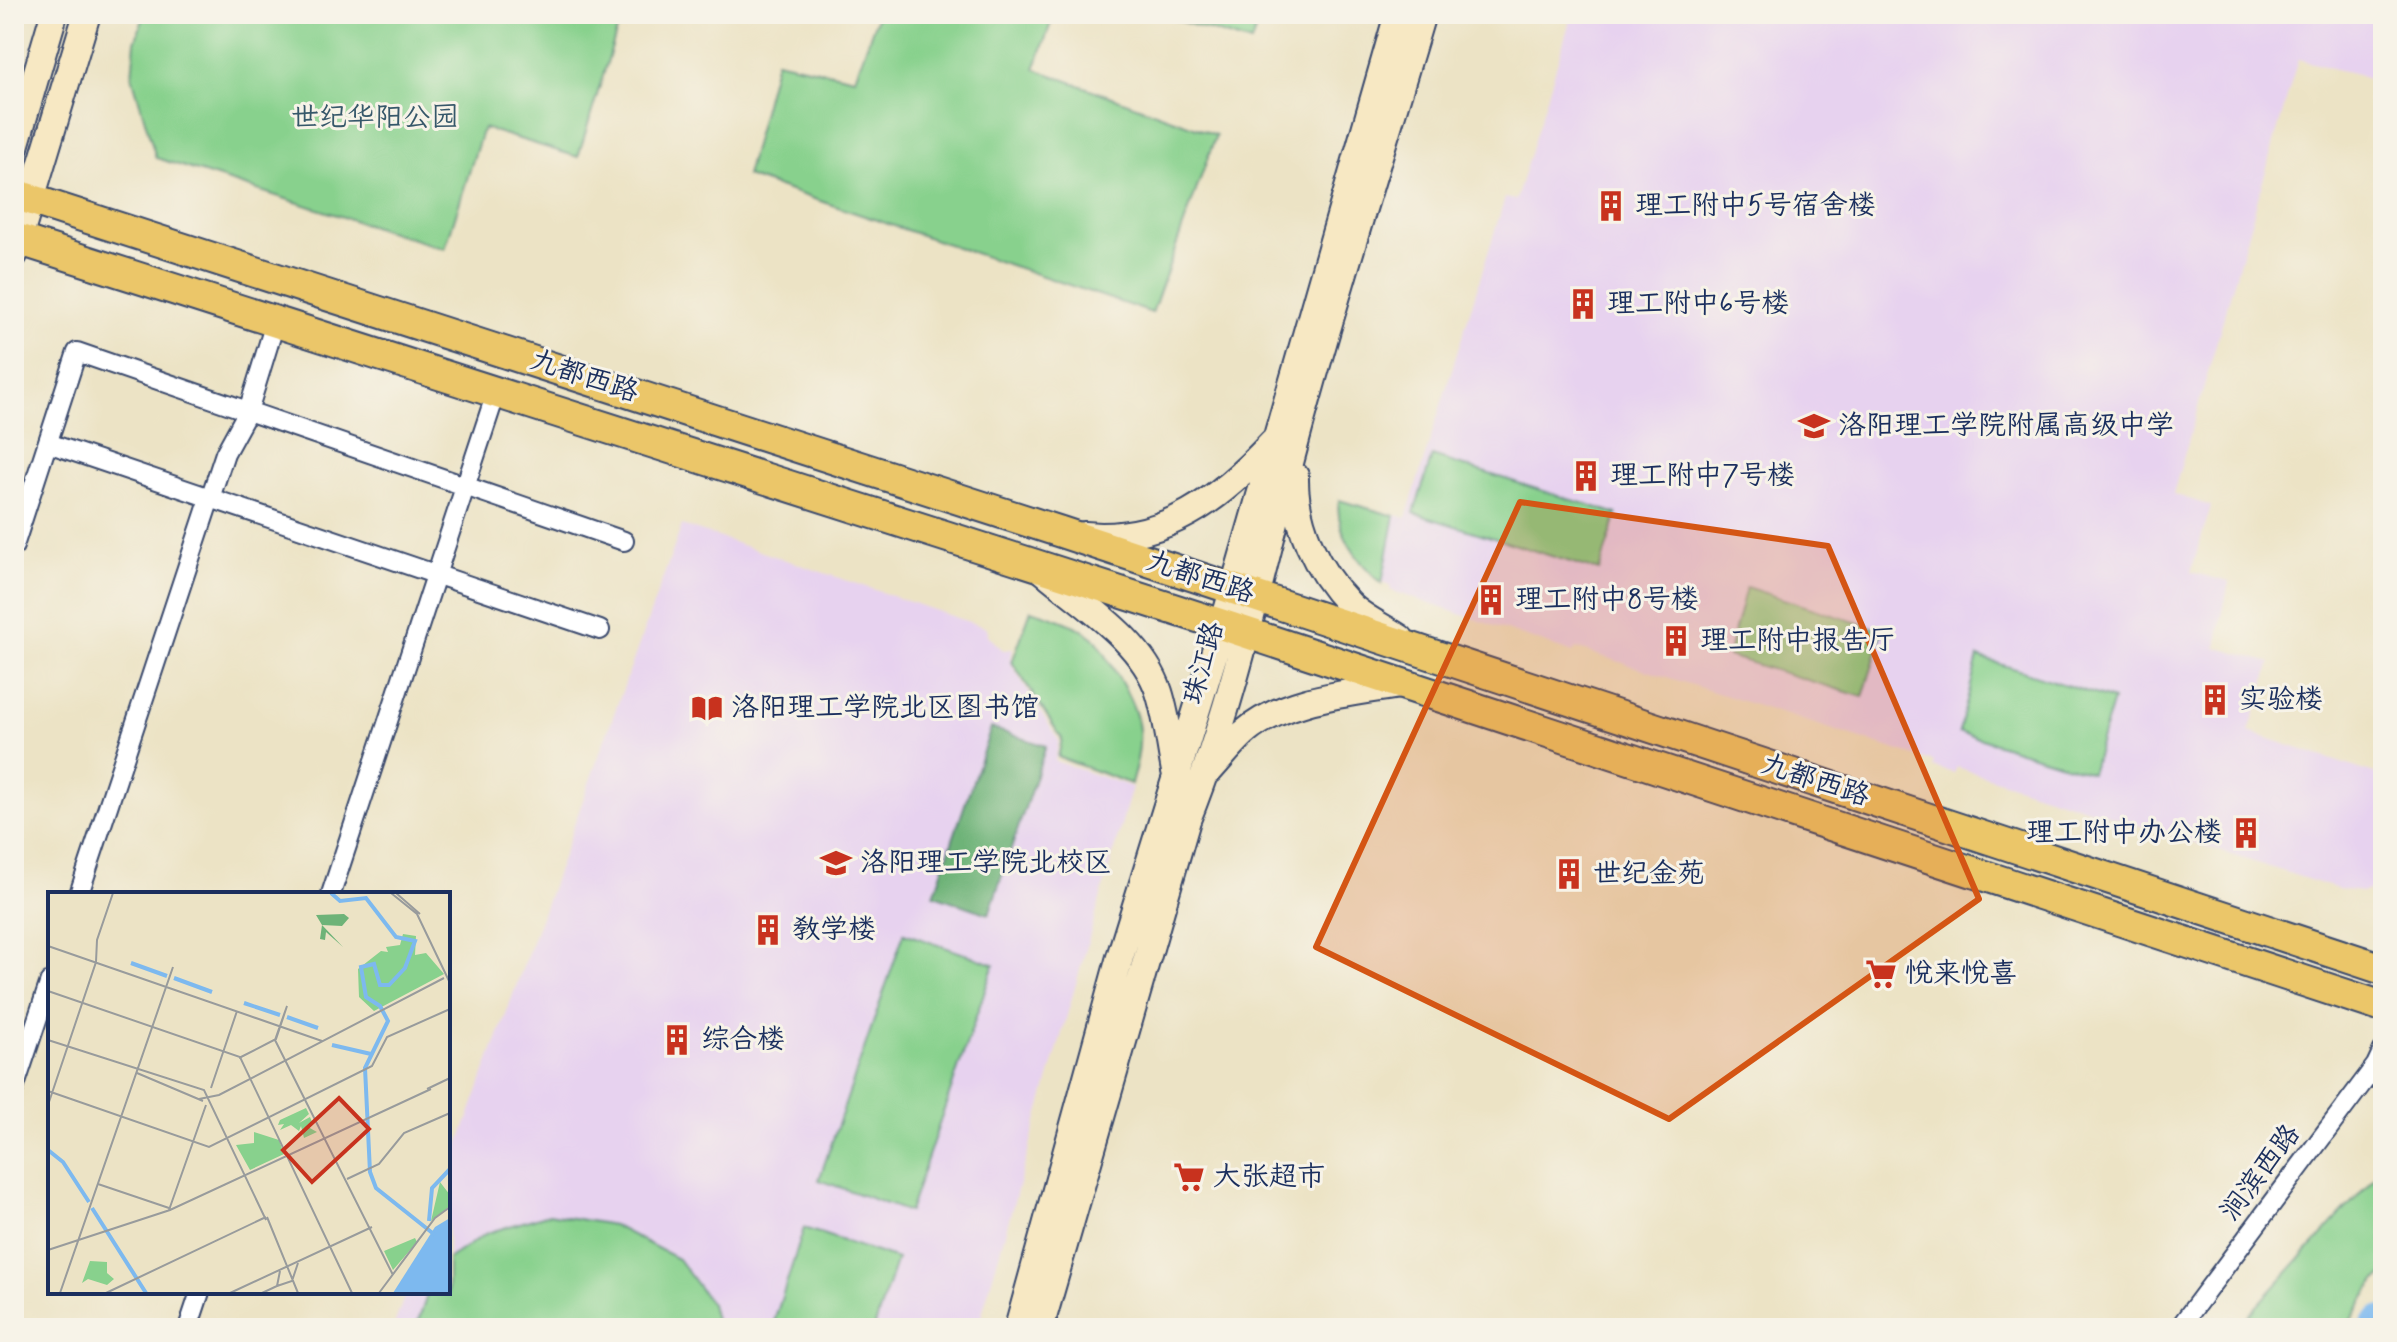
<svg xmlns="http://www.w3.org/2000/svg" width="2397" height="1342" viewBox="0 0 2397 1342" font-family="Mynerve,'LXGW WenKai TC',sans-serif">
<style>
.built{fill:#e7d2ef}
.green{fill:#88d18d;stroke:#528076;stroke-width:2}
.forest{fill:#6eb378;stroke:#44716b;stroke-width:2}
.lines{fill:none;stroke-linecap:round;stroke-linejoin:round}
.river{stroke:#7db9ef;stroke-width:38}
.street-casing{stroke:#3a4a6d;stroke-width:22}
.secondary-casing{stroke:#3a4a6d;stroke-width:30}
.primary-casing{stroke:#3a4a6d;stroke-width:34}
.street{stroke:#fff;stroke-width:18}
.secondary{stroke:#f7e8c3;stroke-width:26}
.primary{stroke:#ebc669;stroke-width:30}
.marked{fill:#d45514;fill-opacity:0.2;stroke:#d45514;stroke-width:6;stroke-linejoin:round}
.labels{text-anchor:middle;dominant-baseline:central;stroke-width:6;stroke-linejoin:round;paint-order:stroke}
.park-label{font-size:28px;fill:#36586a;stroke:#f7f3e8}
.poi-label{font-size:28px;fill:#1b2f5e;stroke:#f7f3e8;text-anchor:start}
.street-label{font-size:28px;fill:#1b2f5e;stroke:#f7f3e8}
.inset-river{fill:none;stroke:#7db9ef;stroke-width:4}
.inset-road{fill:none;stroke:#989b9c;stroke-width:2}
.view{fill:#c8321e;fill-opacity:0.15;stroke:#c8321e;stroke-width:4}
.inset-edge{fill:none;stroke:#1b2f5e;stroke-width:4}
</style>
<rect width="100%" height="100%" fill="#f7f3e8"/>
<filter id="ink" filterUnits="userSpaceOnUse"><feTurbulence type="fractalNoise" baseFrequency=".0125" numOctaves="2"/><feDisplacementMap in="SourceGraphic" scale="16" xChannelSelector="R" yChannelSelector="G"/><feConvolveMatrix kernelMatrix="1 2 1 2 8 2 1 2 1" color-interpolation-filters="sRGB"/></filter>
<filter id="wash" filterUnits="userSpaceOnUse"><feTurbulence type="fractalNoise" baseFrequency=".006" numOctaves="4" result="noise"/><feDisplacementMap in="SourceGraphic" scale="32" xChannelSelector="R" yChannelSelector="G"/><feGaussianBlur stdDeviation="1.8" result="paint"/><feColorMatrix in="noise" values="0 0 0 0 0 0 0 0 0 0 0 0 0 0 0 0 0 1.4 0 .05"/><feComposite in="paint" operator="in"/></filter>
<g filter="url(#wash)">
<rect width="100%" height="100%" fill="#ece3c5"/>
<path class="built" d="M1572 14H2383V82L2298 59 2173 494 2211 506 2191 572 2229 582 2216 647 2271 663 2249 732 2383 777V886L2362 892 2338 889 1957 767 1954 773 1933 767 1934 762 1576 648 1573 653 1390 590 1391 586 1374 577 1346 540 1339 523V500L1406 518 1505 198 1516 200Z
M682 525 987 628V635L1003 650 1013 649 1010 662 1059 741 1055 761 1132 787 978 1328H393L406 1292H448V1175Z"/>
<path class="green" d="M145 14H622L578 157 483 128 445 249 156 158 132 76 135 42Z
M878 14H1054L1035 69 1216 135 1152 313 746 176 776 61 855 78Z
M1157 14H1261L1251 43Z
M1432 456 1617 514 1599 571 1414 513Z
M1339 500 1395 516 1382 583C1359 564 1334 531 1339 500Z
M1746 587 1883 631 1863 697 1728 656Z
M1031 610C1053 617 1074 623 1093 637 1101 644 1107 658 1113 668 1140 714 1147 732 1131 784L1058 757 1062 739 1012 662Z
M1978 657 2113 700 2091 773 1959 732Z
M904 933 994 964 909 1212 819 1180Z
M2383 1168V1275L2375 1282 2346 1328H2237Z
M549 1214 613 1225 678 1259 711 1304 717 1328H416L428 1292H448V1259L487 1233Z
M804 1228 897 1259 874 1328H772Z"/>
<path class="forest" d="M991 728 1046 746 989 914 934 895Z"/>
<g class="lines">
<path class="river" d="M2379 1328 2383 1324"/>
</g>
</g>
<g filter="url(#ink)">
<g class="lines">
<defs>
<path id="street" d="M48 443 600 630
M14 546 77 352 624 541
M79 894 225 453 248 411 275 323
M331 894 496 393
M14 1089 50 981
M188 1328 200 1292
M2179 1328 2376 1065 2383 1050"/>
<path id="secondary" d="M14 150 54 14
M14 255 87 14
M1295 476C1294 523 1316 570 1349 604 1362 618 1384 627 1400 638
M1084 535C1165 543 1221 498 1273 442
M1039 567C1079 602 1142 639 1159 692 1167 717 1170 745 1175 771
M1210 770C1221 758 1232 744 1244 733 1285 697 1354 693 1405 684
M1018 1328 1120 957 1223 625 1398 14
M1040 1328 1187 820C1236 697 1262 567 1296 440 1334 297 1380 156 1422 14"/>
<path id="primary" d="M14 194 1061 532 2383 969
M14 238 1223 625 2383 1007"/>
</defs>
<use href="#street" class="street-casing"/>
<use href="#secondary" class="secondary-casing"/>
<use href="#primary" class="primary-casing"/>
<use href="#street" class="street"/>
<use href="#secondary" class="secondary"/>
<use href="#primary" class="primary"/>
</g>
</g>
<path class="marked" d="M1520 502 1828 546 1979 899 1669 1119 1316 947Z"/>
<defs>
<symbol id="building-bare" viewBox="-9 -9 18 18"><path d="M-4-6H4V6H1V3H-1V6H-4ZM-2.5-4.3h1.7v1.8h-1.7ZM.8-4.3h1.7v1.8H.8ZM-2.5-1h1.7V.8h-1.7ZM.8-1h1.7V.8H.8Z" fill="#c8321e" stroke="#f7f3e8" stroke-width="2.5" paint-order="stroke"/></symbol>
<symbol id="school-bare" viewBox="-9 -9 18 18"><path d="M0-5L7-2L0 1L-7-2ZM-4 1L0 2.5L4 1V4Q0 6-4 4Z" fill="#c8321e" stroke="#f7f3e8" stroke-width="2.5" paint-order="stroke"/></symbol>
<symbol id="library-bare" viewBox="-9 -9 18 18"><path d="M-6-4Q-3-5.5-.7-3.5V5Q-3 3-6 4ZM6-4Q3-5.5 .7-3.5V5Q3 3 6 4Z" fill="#c8321e" stroke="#f7f3e8" stroke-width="2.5" paint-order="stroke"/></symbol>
<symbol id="university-bare" viewBox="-9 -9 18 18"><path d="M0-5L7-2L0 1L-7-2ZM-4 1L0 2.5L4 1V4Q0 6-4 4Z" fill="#c8321e" stroke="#f7f3e8" stroke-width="2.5" paint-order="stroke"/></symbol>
<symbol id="supermarket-bare" viewBox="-9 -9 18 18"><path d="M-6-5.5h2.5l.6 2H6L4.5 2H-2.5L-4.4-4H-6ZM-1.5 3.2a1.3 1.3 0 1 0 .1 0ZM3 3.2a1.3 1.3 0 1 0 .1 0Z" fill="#c8321e" stroke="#f7f3e8" stroke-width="2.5" paint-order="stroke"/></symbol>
</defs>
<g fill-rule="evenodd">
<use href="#building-bare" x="1589" y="184" width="44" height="44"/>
<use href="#building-bare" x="1561" y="282" width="44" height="44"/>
<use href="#school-bare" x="1792" y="404" width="44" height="44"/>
<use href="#building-bare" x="1564" y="454" width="44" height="44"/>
<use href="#building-bare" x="1469" y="578" width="44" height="44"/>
<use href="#building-bare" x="1654" y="619" width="44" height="44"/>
<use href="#building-bare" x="2193" y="678" width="44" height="44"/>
<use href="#library-bare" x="685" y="686" width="44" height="44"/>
<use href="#building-bare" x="2224" y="811" width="44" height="44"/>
<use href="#university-bare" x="814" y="841" width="44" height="44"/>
<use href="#building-bare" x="1547" y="852" width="44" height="44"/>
<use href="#building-bare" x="746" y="908" width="44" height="44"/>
<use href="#supermarket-bare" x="1859" y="952" width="44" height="44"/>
<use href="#building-bare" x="655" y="1018" width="44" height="44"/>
<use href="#supermarket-bare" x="1167" y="1155" width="44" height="44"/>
</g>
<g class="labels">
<g class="park-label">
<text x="375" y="118">世纪华阳公园</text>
</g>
<g class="poi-label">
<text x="1635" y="206">理工附中5号宿舍楼</text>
<text x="1607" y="304">理工附中6号楼</text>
<text x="1838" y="426">洛阳理工学院附属高级中学</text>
<text x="1610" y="476">理工附中7号楼</text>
<text x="1515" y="600">理工附中8号楼</text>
<text x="1700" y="641">理工附中报告厅</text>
<text x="2239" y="700">实验楼</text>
<text x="731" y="708">洛阳理工学院北区图书馆</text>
<text x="2222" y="833" text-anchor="end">理工附中办公楼</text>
<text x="860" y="863">洛阳理工学院北校区</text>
<text x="1593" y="874">世纪金苑</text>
<text x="792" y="930">教学楼</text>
<text x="1905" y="974">悦来悦喜</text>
<text x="701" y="1040">综合楼</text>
<text x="1213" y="1177">大张超市</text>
</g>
<g class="street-label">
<text transform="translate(584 377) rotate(18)">九都西路</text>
<text transform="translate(1200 578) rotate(18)">九都西路</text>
<text transform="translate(1204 663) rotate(-74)">珠江路</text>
<text transform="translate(1815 781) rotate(18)">九都西路</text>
<text transform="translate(2261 1173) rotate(-53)">涧滨西路</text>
</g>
</g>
<g transform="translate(48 892)">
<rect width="402" height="402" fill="#ece3c5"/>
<path d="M355 42 368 44 367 63 378 61 396 82 326 119 311 105 310 77 333 59 340 60 338 55 352 53ZM258 216 261 222 251 231 262 225 265 232 260 235 269 240 256 246 253 234 251 239 243 233 232 238 236 232 230 233 232 228ZM206 240 231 248 236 262 202 278 188 253 206 251ZM392 290 402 303V314L383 329ZM367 346 369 350 345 378 336 359ZM42 369 59 370V381L66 387 59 393 40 387 34 391Z" fill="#88d18d"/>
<path d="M296 22 301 26 294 34 274 33 295 55 278 40 277 48 272 47 274 33 268 23Z" fill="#6eb378"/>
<path d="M402 326V401H345L387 335Z" fill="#7db9ef"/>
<path class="inset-river" d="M283 1 292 9 318 6 348 45 367 49 357 76 341 93H332L326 72 313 75 318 105 332 114 340 129 317 176 322 280 328 296 387 343M83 71 119 84M126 86 164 100M196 111 232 123M239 125 270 136M284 153 323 162M0 258 15 270 41 310M44 316 98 401M381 329 384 296 402 277"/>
<path class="inset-road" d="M343 1 369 22 402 91M348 1 372 22M0 54 274 149M0 99 192 165 304 401M0 148 156 198 218 328M227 148 345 383M191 166 228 147 239 114 227 148M89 181 155 209M163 196 189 119M379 197 402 186M0 199 161 255 324 174 339 145 402 117M151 207 171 203 396 86M0 213 48 70 49 48 65 1M299 287 331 272 356 241 402 221M50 292 121 316M121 318 158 213M219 325 250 401M0 358 122 318 383 197M229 394 244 389 250 371M12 401 125 75M58 401 218 325M182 401 324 335M214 401 229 394 232 379M331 401 387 326 402 315"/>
<path class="view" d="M291 206 321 237 264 290 235 258Z"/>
<rect width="402" height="402" class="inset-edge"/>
</g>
<rect width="2397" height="1342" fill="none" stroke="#f7f3e8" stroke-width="48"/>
</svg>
